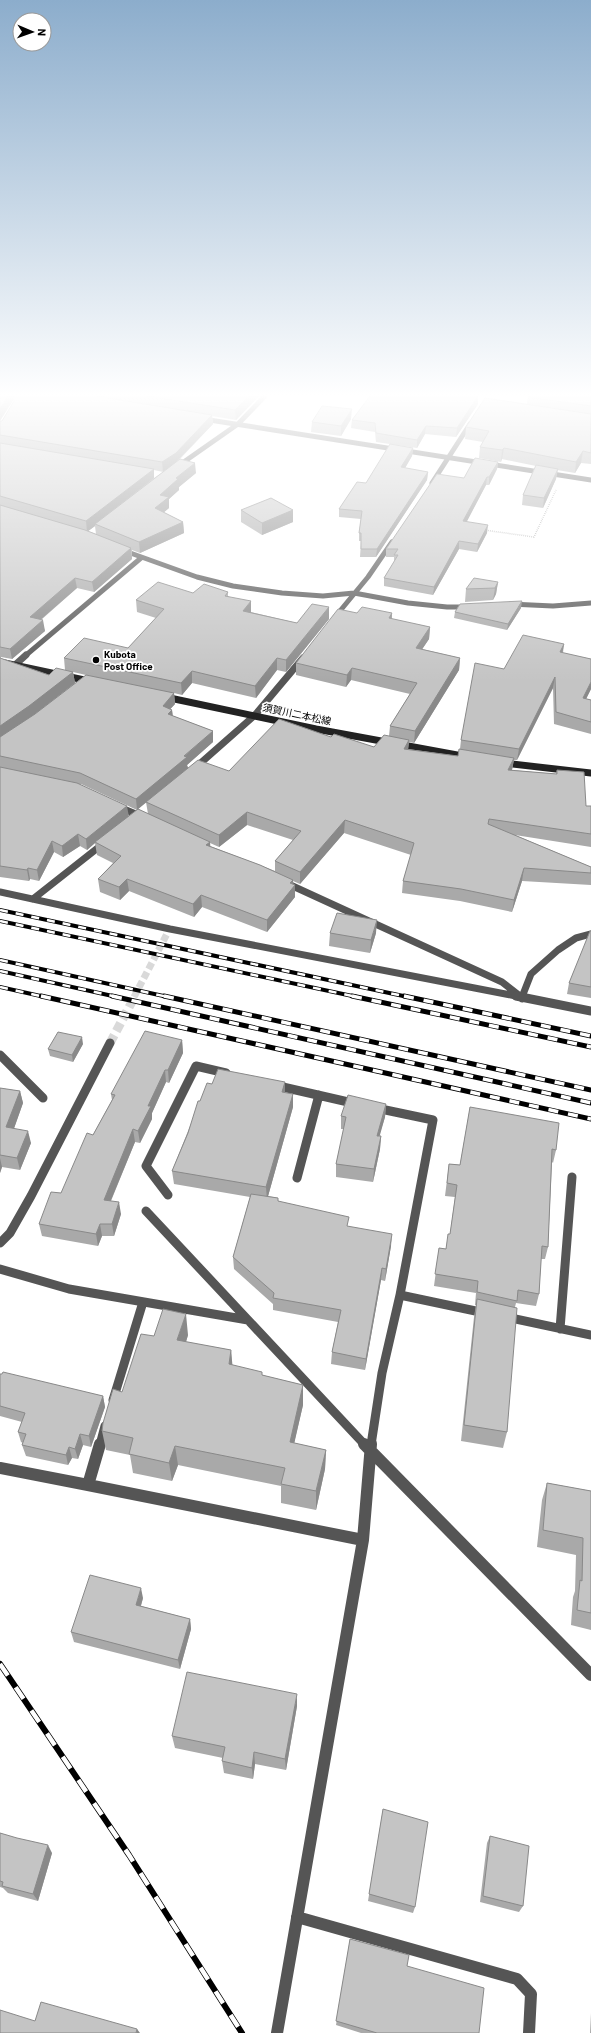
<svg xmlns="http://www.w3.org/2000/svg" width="591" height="2033" viewBox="0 0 591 2033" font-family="Barlow,'Noto Sans JP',sans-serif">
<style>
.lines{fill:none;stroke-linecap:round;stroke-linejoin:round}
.street-tunnel-far1{stroke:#d9d9d9;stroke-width:7;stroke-dasharray:7 3.5;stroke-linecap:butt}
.street-tunnel{stroke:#d9d9d9;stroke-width:9;stroke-dasharray:9 4.5;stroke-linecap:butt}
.path{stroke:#777;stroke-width:1.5;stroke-dasharray:0.5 1.5;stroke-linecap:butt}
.street-far3{stroke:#555;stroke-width:5}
.street-far2{stroke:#555;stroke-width:7}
.street-far1{stroke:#555;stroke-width:9}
.street{stroke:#555;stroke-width:12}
.secondary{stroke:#222;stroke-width:7}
.rail-far2-casing{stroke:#000;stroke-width:4}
.rail-far1-casing{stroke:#000;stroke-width:5}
.rail-casing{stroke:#000;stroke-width:6}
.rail-far2{stroke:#fff;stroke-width:2.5;stroke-dasharray:8;stroke-linecap:butt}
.rail-far1{stroke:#fff;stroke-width:3.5;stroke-dasharray:10;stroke-linecap:butt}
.rail{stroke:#fff;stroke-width:4.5;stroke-dasharray:14;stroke-linecap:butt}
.wall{fill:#a9a9a9;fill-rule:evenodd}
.shaded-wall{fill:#898989}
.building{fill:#c4c4c4;stroke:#898989}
.poi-dot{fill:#000;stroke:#fff;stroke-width:1.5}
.labels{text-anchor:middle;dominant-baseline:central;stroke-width:3.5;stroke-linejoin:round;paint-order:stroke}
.far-poi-label{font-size:10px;font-weight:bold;fill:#000;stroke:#fff;text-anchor:start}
.far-street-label{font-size:10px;fill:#000;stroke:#fff}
</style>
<rect width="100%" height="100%" fill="#fff"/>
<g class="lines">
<path class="street-tunnel-far1" d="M134 997 168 932"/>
<path class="street-tunnel" d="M110 1043 135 996"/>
<path class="path" d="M484 530 534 537 556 490"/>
<path class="street-far3" d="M203 419 591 480
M178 466 238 424 265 396
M432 483 470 424
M122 550 197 577 233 586 282 593 323 596 354 593 408 603 447 607H469
M510 604 553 606 591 603
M335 617 368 577 392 542
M25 656 141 558"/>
<path class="street-far2" d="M15 665 26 655
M195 768 255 715 303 658
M119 807 143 817
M286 883 502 982 520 996
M0 892 170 929 521 997
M33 899 104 843
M522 997 531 974 558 950 576 938 591 934"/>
<path class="street-far1" d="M516 996 591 1011
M522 998 523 996
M0 1055 43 1098
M274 1085 357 1104
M297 1178 319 1095
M168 1195 146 1166 196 1066 226 1073
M146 1211 248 1320
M0 1243 10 1233 31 1196 110 1043
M0 1269 69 1289 248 1320 365 1445
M400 1295 485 1313
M506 1317 591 1335
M560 1329 572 1177
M113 1400 143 1302
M100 1445 105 1426
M371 1445 382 1373 400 1295 433 1120 376 1108"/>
<path class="street" d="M100 1444 88 1485 363 1540
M364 1444 591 1675
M0 1468 88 1485
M297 1917 517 1979 531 1994 529 2033
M277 2033 363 1540 371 1444"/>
<path class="secondary" d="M0 662 89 681
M165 697 316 729 468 757
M503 763 591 773"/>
<defs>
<path id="rail-far2" d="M0 910 408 997
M0 921 357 997
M0 960 168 997
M0 971 117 997
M0 987 45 997"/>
<path id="rail-far1" d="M41 996 591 1119
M112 996 591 1103
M164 996 591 1090
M352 996 591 1047
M404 996 591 1036"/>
<path id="rail" d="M0 1664 129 1855 242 2033"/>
</defs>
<use href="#rail-far2" class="rail-far2-casing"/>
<use href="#rail-far1" class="rail-far1-casing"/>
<use href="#rail" class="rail-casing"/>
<use href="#rail-far2" class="rail-far2"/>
<use href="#rail-far1" class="rail-far1"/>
<use href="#rail" class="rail"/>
</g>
<path class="wall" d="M17 396H259L236 420 212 416 213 424 180 459 196 473 179 487V490L169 499V508L164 512 183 522 184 533 140 553 132 550V559L94 592 77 588 41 620 45 631 12 659 1 657V659L49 675 65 670 64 658 128 648 156 618 137 612 136 600 193 593 228 592V596L251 612 297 623 329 607V619L286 672 277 670 256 698 192 683 182 695 174 693 175 704 170 709 172 710 173 716 213 731V742L187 765 188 768 229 771 331 737 374 747 389 736 390 726 410 694 351 680 346 687 296 675V663L357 613H392V619L430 627 429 639 422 649 460 658 459 670 414 743 409 742 408 749 458 756 460 749 461 740 504 669 564 644 563 653 591 659V689L586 699 591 700V734L554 724 553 688 517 760H514L512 770 556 774 557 770 586 806H591V847L515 835 591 867V885L522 881 512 912 460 901 402 893 403 881 411 855 344 833 300 884 293 881 295 897 267 932 202 907 194 917 129 891 120 900 100 892 98 879 113 863 97 855 95 843 87 850 80 846 63 857 54 852 39 881 30 879 29 881 0 877V421H2ZM154 470 163 472 154 478ZM95 526 96 534 88 531ZM73 672 86 675 31 717 75 683ZM79 784H81L137 810 129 816ZM146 802 148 814 138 809ZM247 825 293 840 275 861V871L210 846V843L219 847Z
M528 396H591V464L581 463 575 473 557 470 556 479 543 508 522 505 523 495 536 466 502 459 501 462 479 458 480 447 483 442 465 439 466 427 527 404Z
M478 404 456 437 425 434 417 448 376 442 375 432 351 428 352 420Z
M351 419 341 436 311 432 312 422Z
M413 448 412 456 405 468 428 472 427 480 376 557H360L361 541H359V533L361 519 339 517V509L366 483Z
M498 462 497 469 489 485H486L466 522 487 533 477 552 459 549 433 595 384 586V578L394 562V557H386V549L464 478Z
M241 510H293V522L262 535 241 522Z
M498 582 496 594 493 600 465 602 466 589Z
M521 608 507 630 454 618 455 612Z
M591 931V998L567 994 569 983Z
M330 933H376L370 953 329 946Z
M182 1040 183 1053 169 1083 166 1082 152 1113V1119L140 1143 135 1142 111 1201 121 1214 114 1236H102L98 1246 42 1236 39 1224 61 1193 112 1100 111 1094Z
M83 1044 73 1062 50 1056 48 1049Z
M212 1084 293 1094V1107L268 1196 278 1198V1201L348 1227 391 1246 385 1281 381 1280 365 1370 331 1364 332 1352 338 1322 273 1310V1304L234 1269 233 1257 250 1197 174 1184 172 1171 200 1101Z
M0 1088 20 1091 23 1103 14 1128 31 1143 20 1170 2 1167 0 1173Z
M386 1104 385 1117 379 1136H381L380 1149 373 1182 336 1177V1164L344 1129H341V1116Z
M470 1107 556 1150 553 1163 552 1162 548 1247 545 1259H541L539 1294 536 1306 516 1303 515 1307 507 1432 503 1448 461 1441 474 1317 476 1305H475L476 1293 434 1286 439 1248 446 1249 450 1234 455 1197 445 1196 449 1164 460 1165Z
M188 1335 186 1342 231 1350 232 1365 262 1375 303 1385V1405L294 1443 326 1450 325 1469 316 1510 281 1503V1486L178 1465 172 1481 133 1473 130 1455 106 1450 102 1431 154 1336Z
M0 1374 103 1396 105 1407 91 1447 83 1445 78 1459 72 1458 68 1465 26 1456 22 1445 23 1443 21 1442 18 1432 22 1422 0 1416Z
M547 1483 591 1491V1630L571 1625 573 1597 575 1591 576 1555 537 1547 542 1500Z
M143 1598 141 1606 190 1619 191 1629 180 1669 74 1642 71 1632Z
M297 1706 286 1770 255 1764 253 1779 224 1773 222 1761 223 1758 175 1748 172 1736Z
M383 1809 415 1907 413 1913 368 1901Z
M0 1833 52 1853 38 1901 8 1893 3 1888 0 1887Z
M490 1836 523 1906 519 1912 480 1902 487 1843Z
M350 1939 407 1966 479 2033H361L336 2025Z
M591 2013V2033H590Z"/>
<path class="shaded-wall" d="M8 396H16L0 421V409Z
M249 396H259L236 420 235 410Z
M478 396V404L456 437 457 428Z
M352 409 351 419 341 436V426Z
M212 415 213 424 176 462 163 472 162 462Z
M426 426 425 434 417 448V440Z
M413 448 412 456 401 475V467Z
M504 448 502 459 501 462 502 450Z
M583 451 581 463 575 473 576 462Z
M498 462 497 469 489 485V477Z
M195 463 196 473 179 487V490L169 499V508L156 519 155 508 160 495 176 478Z
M154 469V478L95 524V526L87 532 86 521Z
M558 469 556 479 543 508 544 498Z
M428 472 427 480 376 557 377 549Z
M487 477 486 485 463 529V521Z
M293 510V522L262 535V523Z
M183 522 184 533 140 553 139 542Z
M488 525 487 533 477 552 478 544Z
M459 541V549L433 595 434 587Z
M131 548 132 559 94 592 92 582Z
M75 578 77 588 32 627 30 617Z
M498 582 496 594 493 600 495 588Z
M251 601V613L243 611Z
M522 601 521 608 507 630 508 624Z
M329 607V619L286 672V660Z
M392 613 391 625 389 618Z
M43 620 45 631 12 659 10 649Z
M430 627 429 639 415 660 416 648Z
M564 644 562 655 560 652Z
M277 658V670L256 698 255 686Z
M460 658 459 670 414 743 415 731Z
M352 668 351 680 346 687 347 675Z
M192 671V683L182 695 181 683Z
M73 672 75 683 31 717 0 738V726Z
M555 677 553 688 517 760 519 749Z
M591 682V689L581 709 583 698Z
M174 693 175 704 163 717V706Z
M172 710 173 721 168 714Z
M213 731V742L187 765 188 768 137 810 136 799Z
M409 740 408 752 404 749Z
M514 758 512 770H508Z
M127 806 129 817 95 842V843L87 850 86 839Z
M247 812V825L219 847V835Z
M345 820 344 833 300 884V872Z
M78 834 80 846 63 857 62 846Z
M52 841 54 852 39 881 37 870Z
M210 842 211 854 206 845Z
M28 868 30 879 29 881 27 870Z
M524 868 522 881 512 912 514 900Z
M127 879 129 891 120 900 119 887Z
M293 880V887L295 885V897L267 932V920L290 883Z
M201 895 202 907 194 917 193 904Z
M377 920 376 933 370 953 371 940Z
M82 1037 83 1044 73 1062 72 1055Z
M182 1040 183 1053 169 1083 168 1070Z
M165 1070 166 1082 152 1113V1119L140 1143 138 1131 148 1106Z
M285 1082V1095L282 1092Z
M20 1091 23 1103 10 1140 6 1127Z
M293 1094V1107L267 1200 266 1187Z
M386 1104 385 1117 376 1149 377 1136Z
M133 1129 135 1142 106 1212 104 1200Z
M28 1131 31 1143 20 1170 17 1158Z
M381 1136 380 1149 373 1182 374 1169Z
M0 1158 2 1167 0 1173Z
M119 1202 121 1214 114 1236 112 1224Z
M100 1224 102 1236 98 1246 96 1234Z
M392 1234 391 1246 385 1281 386 1269Z
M382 1268 381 1280 365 1370 366 1359Z
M186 1314 188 1335 180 1361 177 1340Z
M231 1350 233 1371 229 1364Z
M303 1385V1405L290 1462V1442Z
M103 1396 105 1407 91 1447 89 1436Z
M80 1434 83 1445 78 1459 75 1449Z
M175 1446 178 1465 172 1481 169 1463Z
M69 1447 72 1458 68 1465 66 1455Z
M326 1450 325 1469 316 1510V1491Z
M141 1588 143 1598 138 1615 136 1605Z
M190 1619 191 1629 180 1669 178 1660Z
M297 1694V1706L286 1770 285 1759Z
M254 1752 255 1764 253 1779 252 1768Z
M48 1845 52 1853 38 1901 33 1894Z
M137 2029 140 2033H136Z"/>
<path class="building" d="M0 396H8L0 409Z
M17 396H96L212 415 176 453 162 462 0 435V421H2Z
M147 396H249L235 410Z
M370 396H478L457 428 426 426 417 440 376 433 375 423 352 420Z
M591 396V406L528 397V396Z
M485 398 591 414V453L583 451 576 462 504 448 502 450 480 447 489 431 466 427Z
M322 406 352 409 341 426 312 422Z
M0 443 154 469 86 521 0 496Z
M390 444 413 448 401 467 428 472 377 549H361V533H359L362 511 339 509 357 482 366 483Z
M475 458 498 462 489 477H487L463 521 488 525 478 544 459 541 434 587 384 578 398 555H394L398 549H386L437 474 464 478Z
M180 459 195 463 176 478 178 479 160 495 169 497 155 508 183 522 139 542 95 524Z
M536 465 558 469 544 498 523 495Z
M271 498 293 510 262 523 241 510Z
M0 505 85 530 131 548 92 582 75 578 30 617 43 620 10 649 0 647Z
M474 578 498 582 495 588 466 589Z
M158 582 193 593 204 584 228 592 225 596 251 601 243 611 297 623 312 604 329 607 286 660 277 658 255 686 192 671 181 683 64 658 84 638 128 648 164 609 136 600Z
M522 601 508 624 455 612 460 604Z
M362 607 392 613 389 618 430 627 416 648 460 658 415 731 390 726 417 683 352 668 347 675 296 663 338 609 357 613Z
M523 635 564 644 560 652 591 659V682L583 698 591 700V722L556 712 555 677 519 749 461 740 475 663 504 669Z
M0 658 49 675 56 668 73 672 29 706 0 726Z
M86 675 174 693 163 706 172 710 168 714 213 731 184 756 187 757 136 799 80 773 0 756V737L35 714Z
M279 719 331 737 334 734 374 747 384 735 409 740 404 749 458 756 459 749 514 758 508 770 557 774V770L584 772 586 806H591V834L489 819 488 824 591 867V873L524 868 514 900 461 889 403 881 414 843 345 820 300 872 275 861 301 831 247 812 219 835 146 802 198 760 229 771Z
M0 767 77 783 127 806 86 839 78 834 62 846 52 841 37 870 28 868 27 870 0 866Z
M138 809 210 842 206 845 260 865 293 880 290 883 295 885 267 920 201 895 193 904 127 879 119 887 98 879 121 856 95 842Z
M337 913 377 920 371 940 330 933Z
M590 931H591V987L569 983Z
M145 1031 182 1040 168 1070H165L148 1106H151L138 1131 133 1129 104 1200 119 1202 112 1224H100L96 1234 39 1224 51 1192 61 1193 87 1133 93 1135 115 1095 111 1094Z
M58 1032 82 1037 72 1055 48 1049Z
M218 1069 285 1082 282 1092 293 1094 266 1187 172 1171 188 1133 198 1101H200L207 1083 212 1084Z
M0 1088 20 1091 6 1127 28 1131 17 1158 0 1155Z
M348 1095 386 1104 377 1136H381L374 1169 336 1164 346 1117 341 1116Z
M470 1107 559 1123 556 1150 552 1149 548 1247 542 1246 539 1294 518 1290 517 1301 477 1292 478 1281 435 1274 439 1248 446 1249 448 1234H450L457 1185 447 1183 449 1164 460 1165Z
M251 1194 278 1198V1201L349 1217 347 1226 392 1234 386 1269 382 1268 366 1359 332 1352 341 1310 273 1298 274 1293 233 1257Z
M477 1299 517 1308 507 1432 464 1425Z
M163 1309 186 1314 177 1340 231 1350 229 1364 262 1372V1375L303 1385 290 1442 326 1450 316 1491 281 1484 285 1468 175 1446 169 1463 129 1454 133 1438 102 1431 103 1423 113 1389 122 1392 141 1334 154 1336Z
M3 1372 103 1396 89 1436 80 1434 75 1449 69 1447 66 1455 22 1445 26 1434 18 1432 25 1413 0 1406V1374H2Z
M547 1483 591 1491V1613L577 1610 580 1580 582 1581 583 1538 543 1530Z
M90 1575 141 1588 136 1605 190 1619 178 1660 71 1632Z
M187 1672 297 1694 285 1759 254 1752 252 1768 222 1761 225 1747 172 1736Z
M383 1809 428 1822 415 1907 369 1894Z
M0 1833 17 1838 48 1845 33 1894 2 1886 3 1882 0 1881Z
M490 1836 529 1846 523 1906 483 1896Z
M350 1939 409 1955 407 1966 484 1988 479 2033H377L336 2021Z
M41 2002 137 2029 136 2033H0V2010L35 2021Z"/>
<linearGradient id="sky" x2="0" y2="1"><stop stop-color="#8cadcc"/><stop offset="0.58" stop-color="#fff"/><stop offset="1" stop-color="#fff" stop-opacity="0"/></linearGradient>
<rect width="591" height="681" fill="url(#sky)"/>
<circle class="poi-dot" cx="96" cy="660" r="4"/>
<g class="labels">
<g class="far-poi-label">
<text x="104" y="654">Kubota<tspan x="104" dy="12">Post Office</tspan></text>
</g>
<g class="far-street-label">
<text transform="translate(297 714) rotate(12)">須賀川二本松線</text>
</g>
</g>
<g transform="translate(32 32) rotate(92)"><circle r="19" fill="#ffffff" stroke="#999999"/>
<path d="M0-3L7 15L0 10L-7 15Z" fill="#000000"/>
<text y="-6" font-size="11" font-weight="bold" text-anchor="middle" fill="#000000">N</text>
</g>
</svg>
